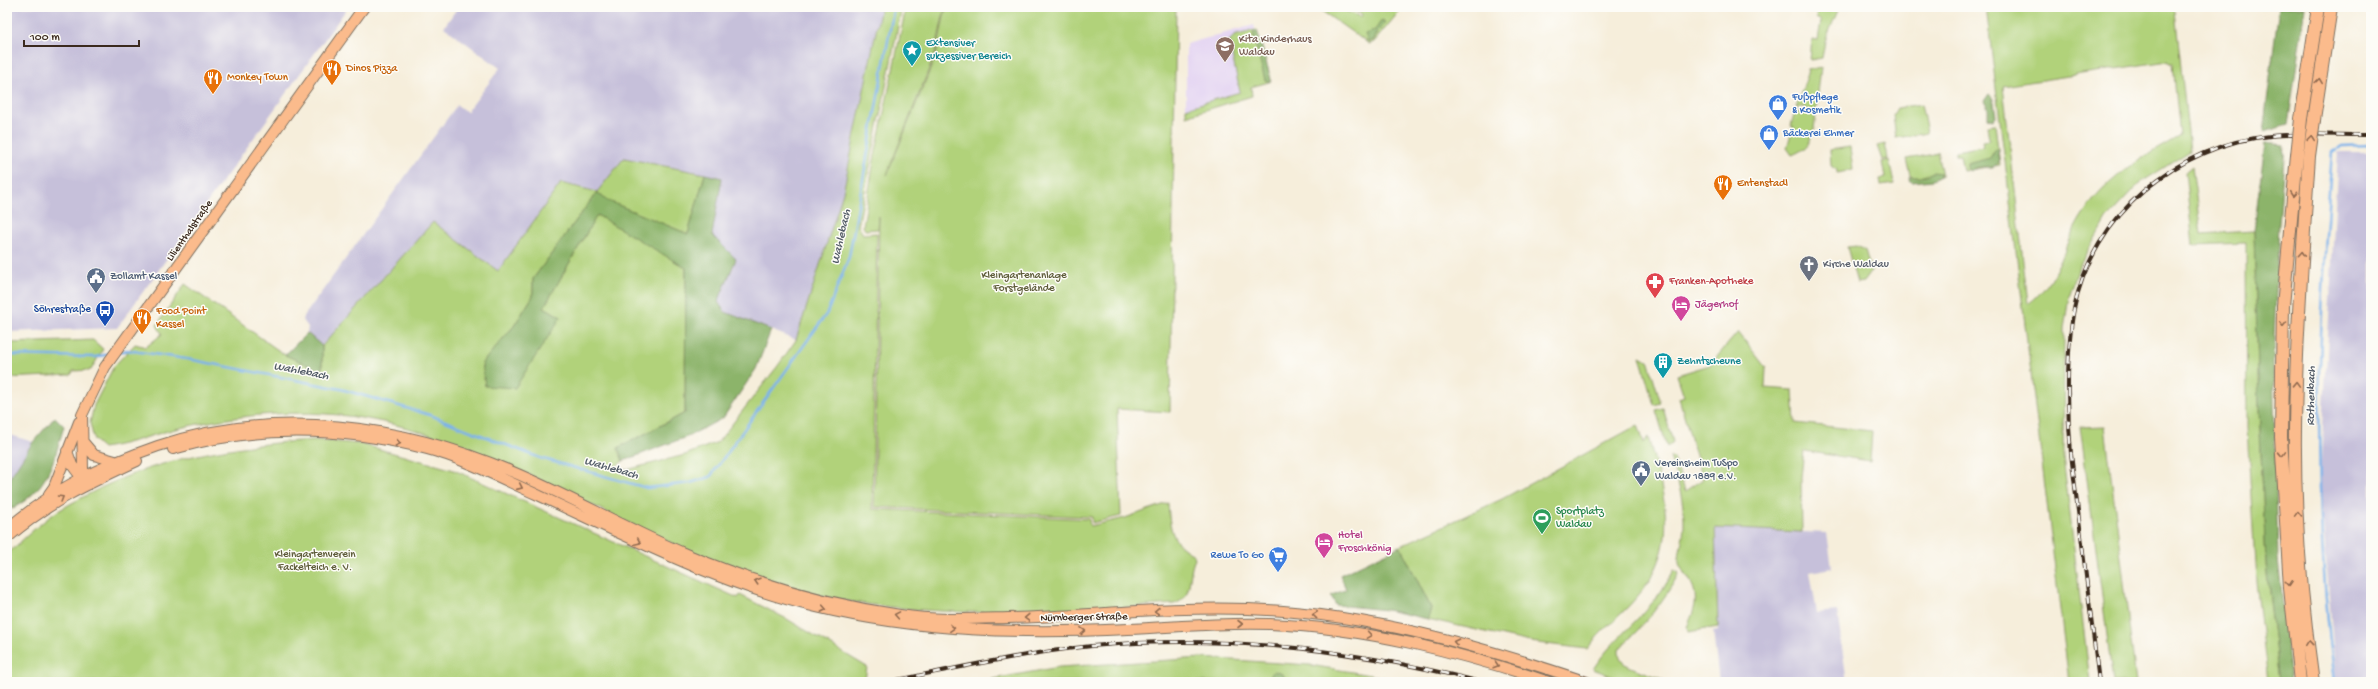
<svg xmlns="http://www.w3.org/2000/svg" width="2378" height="689" viewBox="0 0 2378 689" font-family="'Gochi Hand',sans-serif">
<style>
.built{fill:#e3d3f2}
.industrial{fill:#c6c0da}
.green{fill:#b1d27a;stroke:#767e4c;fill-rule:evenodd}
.forest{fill:#8cb46a;stroke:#646f44}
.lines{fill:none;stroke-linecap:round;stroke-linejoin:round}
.stream{stroke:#7bb2eb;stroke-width:2.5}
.major-casing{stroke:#7c6f60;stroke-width:12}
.highway-casing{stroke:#7c6f60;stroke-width:14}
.major{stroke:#fbbb8c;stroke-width:10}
.highway{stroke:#fbbb8c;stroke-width:12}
.rail-casing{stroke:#3b2a1e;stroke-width:4}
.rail{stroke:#fdfcf7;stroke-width:2.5;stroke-dasharray:8;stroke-linecap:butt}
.highway-bridge-casing{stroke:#7c6f60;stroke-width:14;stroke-linecap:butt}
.highway-bridge{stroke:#fbbb8c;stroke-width:12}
.oneway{stroke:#916b50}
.labels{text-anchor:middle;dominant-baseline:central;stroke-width:3;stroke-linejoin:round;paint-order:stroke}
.education-label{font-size:11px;fill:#785e54;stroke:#fdfcf7;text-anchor:start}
.culture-label{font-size:11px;fill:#0d838f;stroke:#fdfcf7;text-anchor:start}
.food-label{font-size:11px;fill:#c56008;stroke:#fdfcf7;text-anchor:start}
.shop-label{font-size:11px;fill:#366cbe;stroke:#fdfcf7;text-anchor:start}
.street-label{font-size:11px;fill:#3b2a1e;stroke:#fdfcf7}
.worship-label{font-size:11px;fill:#5b616d;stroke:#fdfcf7;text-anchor:start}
.park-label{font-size:11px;fill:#5e5c3a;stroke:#fdfcf7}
.service-label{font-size:11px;fill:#4e5e75;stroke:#fdfcf7;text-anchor:start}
.health-label{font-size:11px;fill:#be3a42;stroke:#fdfcf7;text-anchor:start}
.hotel-label{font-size:11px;fill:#b23c85;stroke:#fdfcf7;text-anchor:start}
.transit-label{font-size:11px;fill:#164399;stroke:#fdfcf7;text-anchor:end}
.leisure-label{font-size:11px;fill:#27864d;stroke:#fdfcf7;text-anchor:start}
.water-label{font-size:12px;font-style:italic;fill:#515a66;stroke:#fdfcf7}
</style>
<rect width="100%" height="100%" fill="#fdfcf7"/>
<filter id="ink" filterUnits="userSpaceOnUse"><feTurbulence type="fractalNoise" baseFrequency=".025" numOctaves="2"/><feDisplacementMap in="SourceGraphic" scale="8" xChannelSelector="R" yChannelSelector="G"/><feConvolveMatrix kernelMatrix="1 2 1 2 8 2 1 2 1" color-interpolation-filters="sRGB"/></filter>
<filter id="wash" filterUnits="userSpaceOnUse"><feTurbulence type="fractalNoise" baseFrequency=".012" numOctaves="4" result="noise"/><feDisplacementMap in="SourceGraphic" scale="16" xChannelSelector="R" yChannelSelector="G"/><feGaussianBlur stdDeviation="0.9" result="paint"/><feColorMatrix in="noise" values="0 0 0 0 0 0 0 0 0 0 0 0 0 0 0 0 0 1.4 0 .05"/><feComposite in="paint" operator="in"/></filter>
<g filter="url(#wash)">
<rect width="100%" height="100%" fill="#f6eedb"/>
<path class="built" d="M1254 25 1269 82 1251 87 1252 96 1186 116V44Z"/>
<path class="industrial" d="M7 7H348L117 328 7 332Z
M458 7H881L843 193 796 340 725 312 718 301 735 259 712 236 722 178 624 158 597 192 561 183 498 271 433 222 322 346 307 333 308 327 302 319 457 105 467 112 500 68 444 27Z
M2338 152H2371V682H2336L2320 481Z
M7 434 33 442 7 482Z
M1715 528 1827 533 1832 568 1810 572 1817 613 1837 611 1847 682H1719L1713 632 1718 631Z"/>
<path class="green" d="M881 7H902L858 226 863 234 877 233 872 509 1089 519 1090 526 1125 518 1168 503C1170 528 1170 542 1194 555L1195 559C1187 575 1194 598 1174 604 1029 614 876 625 738 571 675 547 615 516 555 487 485 454 417 423 339 415 286 410 235 416 184 427 156 433 131 444 103 448L94 440 90 423 94 405 114 366 135 344 146 347 162 334 157 325 185 284 285 355 322 370V346L433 222 498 271 561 183 597 192 624 158 705 174 688 234 606 200 597 192 533 279V296L514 326 482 363 561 317 544 307 597 215 686 267 685 413 618 448 623 461 615 467 626 470 685 455 718 442 777 367 796 340 843 193Z
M906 7H945L935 54 891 164 887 175 936 55 946 7H1176L1170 412 1117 409 1121 516 1092 523V517L874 507 879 216 878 229 865 230 863 226 874 160Z
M1316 7H1336L1361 17 1362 14 1342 7H1403L1374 42 1369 44Z
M1824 7 1839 8 1825 41 1822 58 1810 60 1812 39 1818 40 1821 21 1816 18 1818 11Z
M1986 7H2170L2175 12 2190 151 2140 183 2106 219 2079 267 2069 296 2064 329 2063 456 2090 682H2069ZM2167 61 2173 64 2180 136C2141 158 2104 179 2080 219 2061 250 2059 281 2028 304L2003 86Z
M1255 30 1269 82 1251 87 1252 96 1186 116V108L1240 92 1229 41 1234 36Z
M1821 67 1816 111 1805 109V107H1796L1809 71 1807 70Z
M1921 104 1927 133 1896 138 1893 115 1897 108Z
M1795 110 1799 111V113L1816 114C1813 135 1813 147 1792 155L1787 148 1793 126H1791Z
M1995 124 2000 165 1963 171 1960 155H1956V151L1983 146 1982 141 1989 140 1987 125Z
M1885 144 1888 159 1882 160 1877 146Z
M1850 147 1853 170 1837 173V170L1831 166 1830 150Z
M1937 151 1942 175 1912 180 1907 159 1934 154Z
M1889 160 1894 184 1881 186 1880 179 1885 178 1882 162Z
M2192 166 2201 234 2254 231 2259 407 2266 563 2279 682H2268L2256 581 2247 428 2246 243 2193 245 2185 172Z
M1857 246 1865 250 1871 271 1863 282 1857 283 1847 247Z
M1738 332 1766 368 1765 388 1793 390 1795 423 1872 431 1870 461 1804 451 1801 477 1802 532 1715 528 1718 627 1688 632 1687 627C1695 609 1700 597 1689 579 1686 574 1680 568 1679 563 1678 554 1684 536 1684 526 1685 502 1677 479 1670 457L1674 458 1685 491 1703 479 1679 398 1684 396 1677 375 1710 365Z
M93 340 103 349 91 370 73 371 71 375 7 378V343Z
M1640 356 1648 360 1661 403 1654 405Z
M1663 408 1673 442 1667 447 1656 410Z
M1638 425 1644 443 1648 437C1665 497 1682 546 1636 598 1621 616 1601 630 1587 649L1530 642 1428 619 1431 608 1400 546 1502 499Z
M2105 426 2136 682H2113L2082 440 2080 427Z
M314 440 361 444 454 470 729 594 738 598 740 595 787 619 867 667 865 680 849 682H7V554C19 544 30 532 43 522 56 511 72 503 87 495 157 457 235 445 314 440Z
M1674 570 1679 573C1663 603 1644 625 1619 649 1619 655 1619 660 1625 664 1635 670 1654 674 1667 682H1627L1593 669C1618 631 1652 614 1674 570Z
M1202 658 1310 665 1412 682H976L1059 667Z"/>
<path class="forest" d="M2279 7H2305L2288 125 2263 132Z
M1382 20 1384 21V25L1377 32 1374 40 1368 42 1365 34 1375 30Z
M1257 30 1271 79 1270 82 1265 80 1253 35 1254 31Z
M1989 94 1993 97 1996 116 1993 120 1988 118V109L1984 101Z
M2265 143 2285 145 2279 224 2273 361 2278 558 2291 682H2279L2266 563 2259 407 2254 231Z
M1995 149H1997L1999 162 1994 167H1977L1970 171 1967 168V164L1990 158Z
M1933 172 1940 173V176L1933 180 1911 182 1909 180 1910 177H1921Z
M705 174 722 178 712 235 736 259 718 302 725 312 771 330 756 369 723 418 689 436 623 461 618 448 685 413 686 268 597 215 544 307 561 317 515 388 485 386 482 363 514 326 533 296V279L597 192 606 200 688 234Z
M307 333 322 346V371L285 355Z
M55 417 64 426C53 464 47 493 7 511V482L33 442Z
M1400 546 1431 608 1428 619 1386 610 1336 605 1331 596 1346 589 1340 575Z
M1274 671 1282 674 1289 682H1269L1268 678Z"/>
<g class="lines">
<path class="stream" d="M121 352 127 350 193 360 341 389 430 415 540 458 647 488 690 483 710 477 827 313 849 257 894 7
M7 355 95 357 110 354
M2335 682C2311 506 2318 328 2332 152L2342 146 2371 145"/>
</g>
</g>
<g filter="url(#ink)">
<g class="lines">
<defs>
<path id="major" d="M83 442 94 455 115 461
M173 449C256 425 343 427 427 449 465 459 502 479 538 495 629 537 719 584 816 607 918 632 1024 634 1128 629 1175 627 1223 622 1270 624 1366 628 1459 652 1549 682
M67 451 72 465 81 477
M76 489 83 469 82 415 105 367 364 7
M49 494 54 487 79 422
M7 529C54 489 100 466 158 446 276 407 401 424 513 472 572 497 627 529 686 554 755 583 826 604 900 615 936 621 972 619 1008 618 1088 616 1168 606 1248 609 1365 613 1477 645 1587 682
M7 538C49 502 87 484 137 461"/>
<path id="highway" d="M2301 119 2318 7
M2314 120 2331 7
M2297 155 2283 306 2281 437 2290 588 2300 682
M2309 156C2303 247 2296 338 2295 428 2294 513 2301 599 2313 682"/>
</defs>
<use href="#major" class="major-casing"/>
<use href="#highway" class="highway-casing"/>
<use href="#major" class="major"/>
<use href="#highway" class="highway"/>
<defs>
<path id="rail" d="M886 682C954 669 1023 653 1092 646 1224 634 1353 649 1481 682
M2099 682 2071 454C2067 411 2066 351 2074 309 2092 216 2177 144 2271 136 2304 133 2338 135 2371 135"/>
</defs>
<use href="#rail" class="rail-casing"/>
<use href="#rail" class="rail"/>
<defs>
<path id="highway-bridge" d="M2297 155 2301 119
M2309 156 2314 120"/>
</defs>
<use href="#highway-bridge" class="highway-bridge-casing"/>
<use href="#highway-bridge" class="highway-bridge"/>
</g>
<defs><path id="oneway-chevron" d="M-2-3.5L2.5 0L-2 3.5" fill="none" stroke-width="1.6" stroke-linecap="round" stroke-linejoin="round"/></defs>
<g class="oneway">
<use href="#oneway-chevron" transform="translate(2319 81) rotate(-82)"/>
<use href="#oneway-chevron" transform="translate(2311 138) rotate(-82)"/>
<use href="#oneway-chevron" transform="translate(2294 194) rotate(95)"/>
<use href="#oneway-chevron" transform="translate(2302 254) rotate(-86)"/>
<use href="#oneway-chevron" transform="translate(2283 324) rotate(91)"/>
<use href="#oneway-chevron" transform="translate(2296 384) rotate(-88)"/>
<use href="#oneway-chevron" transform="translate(398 443) rotate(11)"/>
<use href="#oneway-chevron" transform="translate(2282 454) rotate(88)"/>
<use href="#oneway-chevron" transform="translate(520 487) rotate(24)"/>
<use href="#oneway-chevron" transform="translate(61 498) rotate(-31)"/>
<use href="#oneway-chevron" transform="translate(2298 514) rotate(-92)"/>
<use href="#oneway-chevron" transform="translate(638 542) rotate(25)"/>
<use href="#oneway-chevron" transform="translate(757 581) rotate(-162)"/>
<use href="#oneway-chevron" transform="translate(2289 583) rotate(86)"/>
<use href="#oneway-chevron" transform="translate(824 609) rotate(11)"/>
<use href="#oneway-chevron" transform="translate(1157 611) rotate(178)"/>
<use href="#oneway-chevron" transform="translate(897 615) rotate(-170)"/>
<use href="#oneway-chevron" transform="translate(1315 615) rotate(-174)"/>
<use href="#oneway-chevron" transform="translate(1027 618) rotate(178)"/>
<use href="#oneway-chevron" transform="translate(1240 624)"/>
<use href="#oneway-chevron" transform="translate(952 628) rotate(3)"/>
<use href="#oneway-chevron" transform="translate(1083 631) rotate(-2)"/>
<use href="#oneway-chevron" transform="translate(1369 635) rotate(9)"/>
<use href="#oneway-chevron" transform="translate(1456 642) rotate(-167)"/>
<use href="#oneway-chevron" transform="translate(2309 643) rotate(-96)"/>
<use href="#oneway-chevron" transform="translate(1496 665) rotate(17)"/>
</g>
</g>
<defs>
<symbol id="school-pin" viewBox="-11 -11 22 30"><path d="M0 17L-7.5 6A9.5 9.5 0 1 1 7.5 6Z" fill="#8d6e63" stroke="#fdfcf7"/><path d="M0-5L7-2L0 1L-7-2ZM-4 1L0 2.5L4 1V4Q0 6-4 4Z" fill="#fff"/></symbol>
<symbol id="sight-pin" viewBox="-11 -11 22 30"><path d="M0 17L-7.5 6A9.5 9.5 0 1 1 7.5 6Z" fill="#0f9aa8" stroke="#fdfcf7"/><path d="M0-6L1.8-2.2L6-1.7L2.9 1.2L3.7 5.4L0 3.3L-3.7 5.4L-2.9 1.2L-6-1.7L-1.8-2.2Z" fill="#fff"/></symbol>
<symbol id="restaurant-pin" viewBox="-11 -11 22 30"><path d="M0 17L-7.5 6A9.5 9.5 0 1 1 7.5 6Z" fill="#e8710a" stroke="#fdfcf7"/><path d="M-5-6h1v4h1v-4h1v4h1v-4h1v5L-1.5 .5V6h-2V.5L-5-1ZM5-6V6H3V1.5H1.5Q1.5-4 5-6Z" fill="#fff"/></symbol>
<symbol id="shop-pin" viewBox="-11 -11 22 30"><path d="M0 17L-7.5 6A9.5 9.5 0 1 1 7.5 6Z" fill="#3f7fe0" stroke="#fdfcf7"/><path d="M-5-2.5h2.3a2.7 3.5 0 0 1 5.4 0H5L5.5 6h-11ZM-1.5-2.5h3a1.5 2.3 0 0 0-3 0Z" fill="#fff"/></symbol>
<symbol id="church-pin" viewBox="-11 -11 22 30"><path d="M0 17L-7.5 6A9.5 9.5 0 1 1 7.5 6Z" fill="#6b7280" stroke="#fdfcf7"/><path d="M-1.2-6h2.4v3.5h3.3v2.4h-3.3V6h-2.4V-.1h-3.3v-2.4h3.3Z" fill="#fff"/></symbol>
<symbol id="civic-pin" viewBox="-11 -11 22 30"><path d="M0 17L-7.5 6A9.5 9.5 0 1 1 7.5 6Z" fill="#5c6f8a" stroke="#fdfcf7"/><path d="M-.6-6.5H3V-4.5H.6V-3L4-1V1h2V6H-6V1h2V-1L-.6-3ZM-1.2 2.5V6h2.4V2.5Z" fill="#fff"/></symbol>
<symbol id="pharmacy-pin" viewBox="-11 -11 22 30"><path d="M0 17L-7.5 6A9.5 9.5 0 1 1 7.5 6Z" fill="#e0444e" stroke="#fdfcf7"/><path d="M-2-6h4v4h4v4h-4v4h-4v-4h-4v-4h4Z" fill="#fff"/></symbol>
<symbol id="hotel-pin" viewBox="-11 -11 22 30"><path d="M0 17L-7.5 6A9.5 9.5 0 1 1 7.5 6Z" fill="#d1479c" stroke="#fdfcf7"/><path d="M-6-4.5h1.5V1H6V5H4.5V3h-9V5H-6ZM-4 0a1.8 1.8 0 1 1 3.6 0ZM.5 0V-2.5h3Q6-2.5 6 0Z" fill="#fff"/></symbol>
<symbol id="bus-pin" viewBox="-11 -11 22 30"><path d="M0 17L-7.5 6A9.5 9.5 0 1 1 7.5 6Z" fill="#1a4fb4" stroke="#fdfcf7"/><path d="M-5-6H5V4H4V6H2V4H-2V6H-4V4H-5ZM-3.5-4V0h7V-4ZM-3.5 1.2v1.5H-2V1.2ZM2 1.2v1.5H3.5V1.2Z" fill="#fff"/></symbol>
<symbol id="building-pin" viewBox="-11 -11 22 30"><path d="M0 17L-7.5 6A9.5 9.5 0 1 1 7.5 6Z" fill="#0f9aa8" stroke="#fdfcf7"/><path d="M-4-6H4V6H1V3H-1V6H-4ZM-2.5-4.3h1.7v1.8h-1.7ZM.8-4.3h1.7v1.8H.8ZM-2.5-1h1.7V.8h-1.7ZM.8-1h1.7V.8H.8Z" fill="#fff"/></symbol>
<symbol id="stadium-pin" viewBox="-11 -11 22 30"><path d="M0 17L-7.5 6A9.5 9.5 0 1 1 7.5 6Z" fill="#2e9e5b" stroke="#fdfcf7"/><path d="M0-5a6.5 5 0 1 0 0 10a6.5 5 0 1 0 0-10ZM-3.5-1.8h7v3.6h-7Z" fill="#fff"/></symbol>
<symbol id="supermarket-pin" viewBox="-11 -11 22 30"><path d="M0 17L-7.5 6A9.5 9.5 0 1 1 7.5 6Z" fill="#3f7fe0" stroke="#fdfcf7"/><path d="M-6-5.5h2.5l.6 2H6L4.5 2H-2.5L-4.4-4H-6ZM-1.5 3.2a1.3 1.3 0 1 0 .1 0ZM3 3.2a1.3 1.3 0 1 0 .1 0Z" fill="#fff"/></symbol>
</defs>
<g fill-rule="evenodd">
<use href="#school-pin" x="1214" y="35" width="22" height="30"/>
<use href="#sight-pin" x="901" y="39" width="22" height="30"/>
<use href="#restaurant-pin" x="321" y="58" width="22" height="30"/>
<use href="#restaurant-pin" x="202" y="67" width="22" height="30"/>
<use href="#shop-pin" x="1767" y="93" width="22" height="30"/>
<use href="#shop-pin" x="1758" y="123" width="22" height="30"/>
<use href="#restaurant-pin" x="1712" y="173" width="22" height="30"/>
<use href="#church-pin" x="1798" y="254" width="22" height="30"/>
<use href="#civic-pin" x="85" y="266" width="22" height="30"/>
<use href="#pharmacy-pin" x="1644" y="271" width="22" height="30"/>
<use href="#hotel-pin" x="1670" y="294" width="22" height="30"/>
<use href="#bus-pin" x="94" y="299" width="22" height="30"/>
<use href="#restaurant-pin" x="131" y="307" width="22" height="30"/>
<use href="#building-pin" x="1652" y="351" width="22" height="30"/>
<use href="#civic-pin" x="1630" y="459" width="22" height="30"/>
<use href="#stadium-pin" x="1531" y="507" width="22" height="30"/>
<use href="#hotel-pin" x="1313" y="531" width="22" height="30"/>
<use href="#supermarket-pin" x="1267" y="545" width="22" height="30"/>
</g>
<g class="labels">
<g class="education-label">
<text x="1239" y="40">Kita Kinderhaus<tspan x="1239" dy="13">Waldau</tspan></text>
</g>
<g class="culture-label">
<text x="926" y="44">Extensiver<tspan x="926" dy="13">sukzessiver Bereich</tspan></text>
<text x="1677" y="362">Zehntscheune</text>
</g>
<g class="food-label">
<text x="346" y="69">Dinos Pizza</text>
<text x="227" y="78">Monkey Town</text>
<text x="1737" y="184">Entenstadl</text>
<text x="156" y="312">Food Point<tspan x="156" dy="13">Kassel</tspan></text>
</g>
<g class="shop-label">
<text x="1792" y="98">Fußpflege<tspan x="1792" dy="13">&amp; Kosmetik</tspan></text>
<text x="1783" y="134">Bäckerei Ehmer</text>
<text x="1264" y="556" text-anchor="end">Rewe To Go</text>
</g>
<g class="street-label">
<text transform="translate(190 231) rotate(-55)">Lilienthalstraße</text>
<text transform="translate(1084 618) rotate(-1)">Nürnberger Straße</text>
</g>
<g class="worship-label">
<text x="1823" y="265">Kirche Waldau</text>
</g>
<g class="park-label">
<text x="1024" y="276">Kleingartenanlage<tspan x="1024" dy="13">Forstgelände</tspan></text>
<text x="315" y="555">Kleingartenverein<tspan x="315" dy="13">Fackelteich e. V.</tspan></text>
</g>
<g class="service-label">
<text x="110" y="277">Zollamt Kassel</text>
<text x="1655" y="464">Vereinsheim TuSpo<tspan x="1655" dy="13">Waldau 1889 e.V.</tspan></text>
</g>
<g class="health-label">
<text x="1669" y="282">Franken-Apotheke</text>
</g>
<g class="hotel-label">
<text x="1695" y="305">Jägerhof</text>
<text x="1338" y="536">Hotel<tspan x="1338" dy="13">Froschkönig</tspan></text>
</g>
<g class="transit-label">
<text x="91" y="310">Söhrestraße</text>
</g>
<g class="leisure-label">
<text x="1556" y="512">Sportplatz<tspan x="1556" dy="13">Waldau</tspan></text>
</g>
<g class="water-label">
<text transform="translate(842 237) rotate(-77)">Wahlebach</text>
<text transform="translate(301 372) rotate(11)">Wahlebach</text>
<text transform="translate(2312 396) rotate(-89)">Rothenbach</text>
<text transform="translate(611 469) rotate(16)">Wahlebach</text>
</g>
</g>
<rect width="2378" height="689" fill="none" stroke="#fdfcf7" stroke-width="24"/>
<path d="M24 40v6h115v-6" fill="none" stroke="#3b2a1e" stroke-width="2"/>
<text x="30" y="40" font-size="12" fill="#3b2a1e" stroke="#fdfcf7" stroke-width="3" paint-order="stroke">100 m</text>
</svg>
